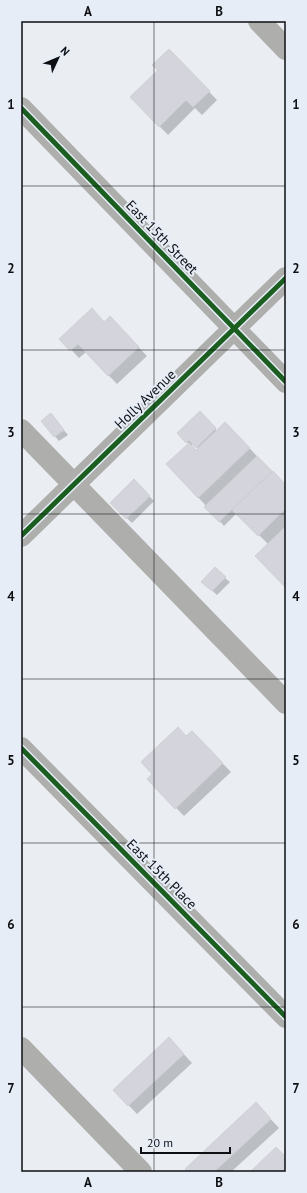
<svg xmlns="http://www.w3.org/2000/svg" width="307" height="1193" viewBox="0 0 307 1193" font-family="'PT Sans',sans-serif">
<style>
.shadow{fill:#0003;fill-rule:evenodd}
.building{fill:#d4d4dd;stroke:#ced0d4}
.lines{fill:none;stroke-linecap:round;stroke-linejoin:round}
.minor{stroke:#aeaeac;stroke-width:22}
.cycleway-casing{stroke:#e6edf7;stroke-width:8}
.cycleway{stroke:#1b5e20;stroke-width:5}
.grid{fill:none;stroke:#0d0f12;stroke-width:1;stroke-opacity:0.55}
.labels{text-anchor:middle;dominant-baseline:central;stroke-width:4;stroke-linejoin:round;paint-order:stroke}
.street-label{font-size:14px;fill:#0d0f12;stroke:#e6edf7}
.neatline{fill:none;stroke:#0d0f12;stroke-width:1.5}
.grid-label{font-size:13px;text-anchor:middle;font-weight:bold;fill:#0d0f12}
</style>
<rect width="100%" height="100%" fill="#eaeef3"/>
<path class="shadow" d="M169 50 217 100 202 115 195 108 168 135 131 97 159 70Z
M110 318 147 356 117 384 86 352 79 358 61 339 104 323Z
M200 412 217 431 225 423 286 486V586L268 544 237 513 224 526 198 497 189 444 178 433ZM194 444 199 449 196 451 191 446Z
M51 415 68 435 59 441 43 422Z
M134 481 154 501 132 523 111 503Z
M225 578 230 582 217 595 207 586Z
M192 732 231 772 184 816 148 779Z
M177 1047 192 1063 137 1114 114 1090Z
M264 1112 279 1128 231 1172H189Z"/>
<path class="building" d="M169 49 210 91 193 107 186 100 159 127 130 97 158 70 152 65Z
M92 308 104 322 110 316 139 347 108 376 78 344 70 351 59 339Z
M200 411 216 428 196 448 189 440 186 443 177 433Z
M51 413 64 430 54 437 41 421Z
M225 422 250 448 198 498 166 464 189 443 196 450Z
M257 456 272 471 219 522 204 507Z
M273 471 286 485V508L258 536 232 510Z
M134 479 150 496 126 519 110 503Z
M286 526V588L255 556Z
M215 567 226 577 212 591 201 582Z
M178 727 186 736 192 731 223 763 175 809 147 779 152 774 141 762Z
M169 1037 184 1054 128 1106 113 1090Z
M256 1102 271 1119 214 1172H187L185 1169Z
M276 1147 286 1157V1172H250Z"/>
<g class="lines">
<path class="minor" d="M259 21 286 49
M21 108 286 382
M21 430 286 703
M21 536 286 278
M21 748 286 1017
M21 1048 141 1172"/>
<defs>
<path id="cycleway" d="M21 108 286 382
M21 536 286 278
M21 748 286 1017"/>
</defs>
<use href="#cycleway" class="cycleway-casing"/>
<use href="#cycleway" class="cycleway"/>
</g>
<path class="grid" d="M154 21V1172M21 186H286M21 350H286M21 514H286M21 679H286M21 843H286M21 1007H286"/>
<g class="labels">
<g class="street-label">
<text transform="translate(162 237) rotate(46)">East 15th Street</text>
<text transform="translate(145 399) rotate(-44)">Holly Avenue</text>
<text transform="translate(162 874) rotate(45)">East 15th Place</text>
</g>
</g>
<rect width="307" height="1193" fill="none" stroke="#e6edf7" stroke-width="44"/>
<g transform="translate(58 58) rotate(46)" stroke="#e6edf7" stroke-width="3" paint-order="stroke">
<path d="M0-3L7 15L0 10L-7 15Z" fill="#0d0f12"/>
<text y="-6" font-size="11" font-weight="bold" text-anchor="middle" fill="#0d0f12">N</text>
</g>
<path d="M141 1147v6h89v-6" fill="none" stroke="#0d0f12" stroke-width="2"/>
<text x="147" y="1147" font-size="12" fill="#0d0f12" stroke="#e6edf7" stroke-width="3" paint-order="stroke">20 m</text>
<rect x="22" y="22" width="263" height="1149" class="neatline"/>
<g class="grid-label">
<text x="88" y="16">A</text>
<text x="219" y="16">B</text>
<text x="11" y="109">1</text>
<text x="296" y="109">1</text>
<text x="11" y="273">2</text>
<text x="296" y="273">2</text>
<text x="11" y="437">3</text>
<text x="296" y="437">3</text>
<text x="11" y="601">4</text>
<text x="296" y="601">4</text>
<text x="11" y="765">5</text>
<text x="296" y="765">5</text>
<text x="11" y="929">6</text>
<text x="296" y="929">6</text>
<text x="11" y="1093">7</text>
<text x="296" y="1093">7</text>
<text x="88" y="1187">A</text>
<text x="219" y="1187">B</text>
</g>
</svg>
